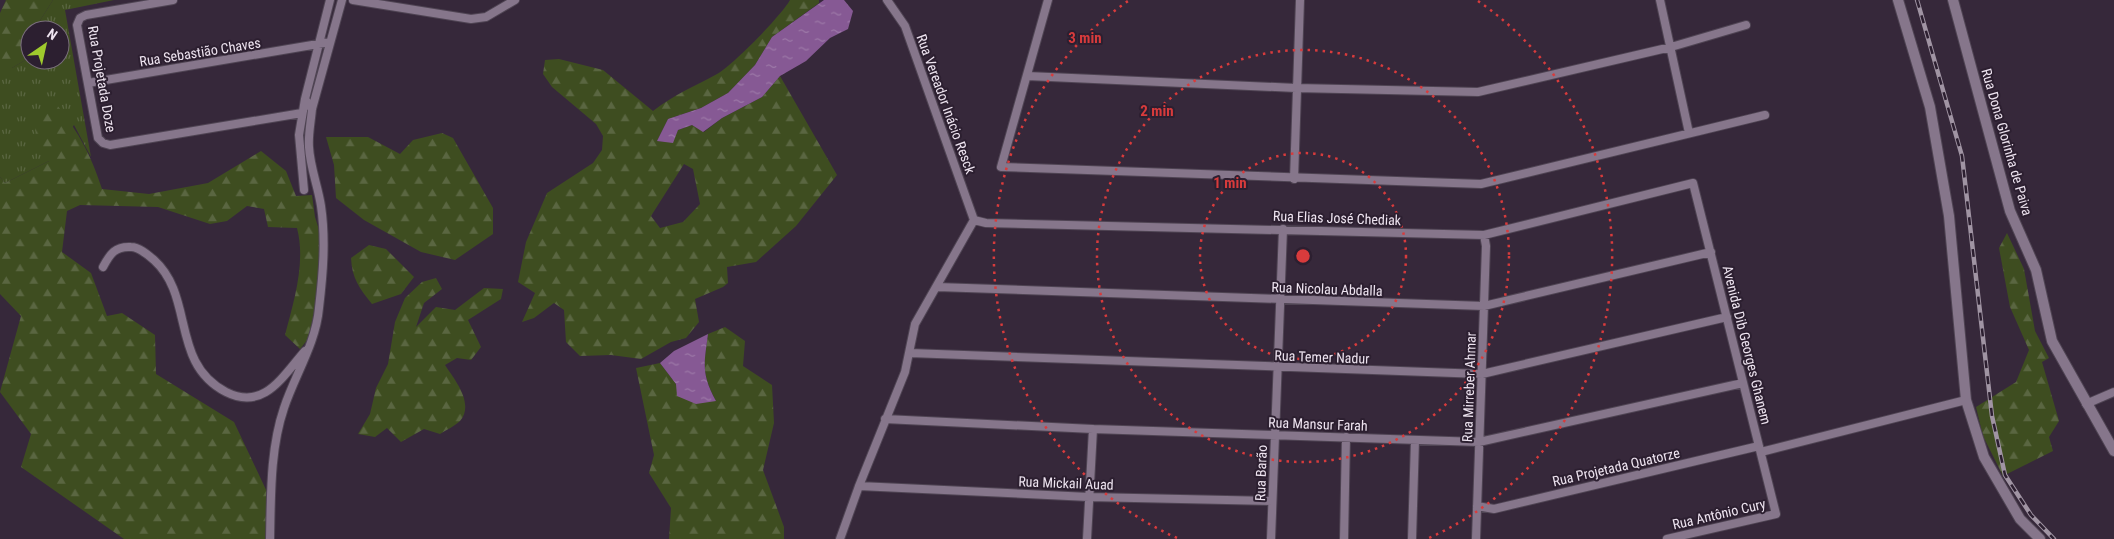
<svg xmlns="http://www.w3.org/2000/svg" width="2114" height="539" viewBox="0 0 2114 539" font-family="'Roboto Condensed',sans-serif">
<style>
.grass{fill:url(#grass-tufts)}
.forest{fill:url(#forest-firs);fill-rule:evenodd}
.water{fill:url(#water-ripples)}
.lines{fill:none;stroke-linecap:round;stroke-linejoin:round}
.minor-casing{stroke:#4f4453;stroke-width:10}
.tertiary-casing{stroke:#4f4453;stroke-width:12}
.minor{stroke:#86768b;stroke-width:8}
.tertiary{stroke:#86768b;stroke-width:10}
.rail-casing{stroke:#a094a3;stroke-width:4.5}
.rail{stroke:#2c1f30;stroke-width:2.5;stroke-dasharray:8;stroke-linecap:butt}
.ring{fill:none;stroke:#d83b3c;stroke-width:2.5;stroke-dasharray:2.5 5}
.labels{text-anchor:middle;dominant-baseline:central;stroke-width:4;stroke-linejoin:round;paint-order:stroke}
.street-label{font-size:14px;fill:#eee4f0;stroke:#2c1f30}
.centre{fill:#d83b3c;stroke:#2c1f30;stroke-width:2.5}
.ring-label{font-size:15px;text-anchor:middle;font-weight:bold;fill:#d83b3c;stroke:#2c1f30;stroke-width:4;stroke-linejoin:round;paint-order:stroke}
</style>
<defs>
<pattern id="grass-tufts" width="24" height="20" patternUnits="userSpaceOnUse" patternTransform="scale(1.25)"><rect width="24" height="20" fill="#3e4d20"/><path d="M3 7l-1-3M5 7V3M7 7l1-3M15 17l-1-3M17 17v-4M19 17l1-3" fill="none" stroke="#5a6641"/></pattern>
<pattern id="forest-firs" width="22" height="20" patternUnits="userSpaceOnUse" patternTransform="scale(1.25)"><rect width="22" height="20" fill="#3e4d20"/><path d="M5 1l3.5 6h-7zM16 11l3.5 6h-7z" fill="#5a6641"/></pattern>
<pattern id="water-ripples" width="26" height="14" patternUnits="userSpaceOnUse" patternTransform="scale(1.25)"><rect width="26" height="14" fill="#865994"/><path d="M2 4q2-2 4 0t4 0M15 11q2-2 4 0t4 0" fill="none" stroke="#9d79a8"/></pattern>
</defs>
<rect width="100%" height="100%" fill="#36283a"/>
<path class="grass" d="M53 0H114L65 10 91 157 74 125 49 161 5 183 0 177V68H12L27 59 30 47V60H60V30H34Z"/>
<path class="forest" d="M6 0H53L34 30H30L27 59 12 68H0V13Z
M790 0H819V3L772 37 755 65 728 93 701 108 668 119 657 141 672 142 678 130 692 125 704 132 722 118 762 97 780 76 837 175 796 226 756 262 727 267 728 283 723 287 695 299 699 322 686 338 671 342 641 359 611 355 580 356 566 342 564 310 554 303 534 318 522 322 535 293 518 282 526 242 547 193 593 163 602 150 603 136 596 124 552 87 543 74 545 60 559 59 603 70 653 111C675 94 693 87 717 74 733 65 781 16 790 0ZM684 164 693 169 700 204 683 222 660 228 651 216Z
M52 99C77 129 90 152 102 189L149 194 208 183 261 151 286 171 296 196 312 195 315 217 321 236 318 303 312 334 300 349 285 335C294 301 306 262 297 228L268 227 264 209 247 206 227 221 210 224 158 207 80 205 67 211 62 252 91 273 107 316 122 313 155 335 156 374 234 422 268 494 266 539H124L21 467 31 434 0 392 21 316 0 294V177L5 183 49 161 35 130Z
M442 133 453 138 493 208V234L455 260 421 252 364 220 336 198 334 165 326 137H368L400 154 413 140Z
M2007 233 2024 269 2035 331 2049 358 2042 362 2059 421 2049 437 2053 451 2003 476 1983 436 1976 407 2016 382 2029 350 2010 307 1999 248Z
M369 245 386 249 414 277 401 294 372 304C359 288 352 278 351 258Z
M436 278 442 289 424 303 416 327 436 307 455 310 484 288 503 289 501 299 468 320 481 347 471 360 457 358 445 365C454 379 475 403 460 421 455 426 446 430 440 434L424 429 401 442 387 428 375 437 358 434 370 414 376 388 388 364 395 322 405 298 422 282Z
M725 327 745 341 743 366 772 385 774 423 763 470 784 527V539H669L671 508 649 473 654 455 636 368 660 363 676 384 716 401C701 373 704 364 708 334Z"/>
<path class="water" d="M824 0H844L853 11 848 29 830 38 806 61 780 76 762 97 722 118 703 132 692 125 678 130 673 143 657 141 668 119 701 108 728 93 755 65 772 37Z
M708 334C704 365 701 373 716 401L696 404 677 396 676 384 660 363 674 351Z"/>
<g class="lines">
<defs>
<path id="minor" d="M173 0 86 15 80 18 77 25 98 138 103 143 110 145 302 113
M353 0 471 19 486 17 515 0
M887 0 905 26 974 220
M1048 0 1001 167 1481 184 1765 115
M1660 0 1689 133
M1027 76 1296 88 1478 92 1671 47 1746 25
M88 83 330 42
M312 109 305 99 330 0
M1294 179 1300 0
M304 190 299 135 305 99
M974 220 986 223 1484 235 1693 183 1776 514 1667 539
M103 267C110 254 115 246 131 247 139 247 147 254 154 260 195 297 170 363 226 392 264 411 282 377 305 351
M937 287 1484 306 1711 252
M910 353 1482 374 1727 317
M2086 404 2114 392
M885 419 1093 429 1479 442 1743 383
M1761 452 1966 400
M859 486 1089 497 1272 501
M1477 506 1494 509 1759 446
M270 539C271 496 270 449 284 408 295 375 316 343 319 308 323 274 326 240 321 206 318 186 310 167 309 147 308 135 311 121 312 109L342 0
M840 539 859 486 905 372 915 324 974 220
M1087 539 1093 429
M1271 539 1283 229
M1344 539 1346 437
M1412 539 1415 440
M1476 539 1486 246 1484 235"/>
<path id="tertiary" d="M1898 0 1930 107 1949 216 1966 400 1984 457 2020 519 2040 539
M1953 0 2010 211 2036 270 2052 341 2114 451"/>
</defs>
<use href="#minor" class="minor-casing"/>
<use href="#tertiary" class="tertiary-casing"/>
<use href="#minor" class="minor"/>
<use href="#tertiary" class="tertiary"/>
<defs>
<path id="rail" d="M1917 0 1962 156 1992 416 2005 475 2031 515 2054 539"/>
</defs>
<use href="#rail" class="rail-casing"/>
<use href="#rail" class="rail"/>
</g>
<g class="ring">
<circle cx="1303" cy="256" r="103"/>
<circle cx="1303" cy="256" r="206"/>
<path d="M1177 538A309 309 0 0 1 1128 1M1478 1A309 309 0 0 1 1429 538"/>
</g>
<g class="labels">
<g class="street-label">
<text transform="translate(200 52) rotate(-9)">Rua Sebastião Chaves</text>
<text transform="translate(102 79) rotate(80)">Rua Projetada Doze</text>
<text transform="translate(946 104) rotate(70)">Rua Vereador Inácio Resck</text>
<text transform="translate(2007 142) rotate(74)">Rua Dona Glorinha de Paiva</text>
<text transform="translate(1337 218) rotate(2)">Rua Elias José Chediak</text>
<text transform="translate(1327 289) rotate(2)">Rua Nicolau Abdalla</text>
<text transform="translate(1747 345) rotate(76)">Avenida Dib Georges Ghanem</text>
<text transform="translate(1322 357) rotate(2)">Rua Temer Nadur</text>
<text transform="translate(1469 387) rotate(-88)">Rua Mirreber Ahmar</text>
<text transform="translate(1318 424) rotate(2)">Rua Mansur Farah</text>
<text transform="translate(1616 467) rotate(-13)">Rua Projetada Quatorze</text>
<text transform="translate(1261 473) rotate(-88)">Rua Barão</text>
<text transform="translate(1066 483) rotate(2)">Rua Mickail Auad</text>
<text transform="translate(1719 514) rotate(-13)">Rua Antônio Cury</text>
</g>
</g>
<circle cx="1303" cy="256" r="8" class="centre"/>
<g class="ring-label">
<text x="1085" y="43">3 min</text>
<text x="1157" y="116">2 min</text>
<text x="1230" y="188">1 min</text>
</g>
<g transform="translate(45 45) rotate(34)"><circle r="24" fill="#2c1f30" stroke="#7a6e7d"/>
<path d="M0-4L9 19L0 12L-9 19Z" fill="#9fca2d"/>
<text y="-8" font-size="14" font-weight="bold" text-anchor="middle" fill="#eee4f0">N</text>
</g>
</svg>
